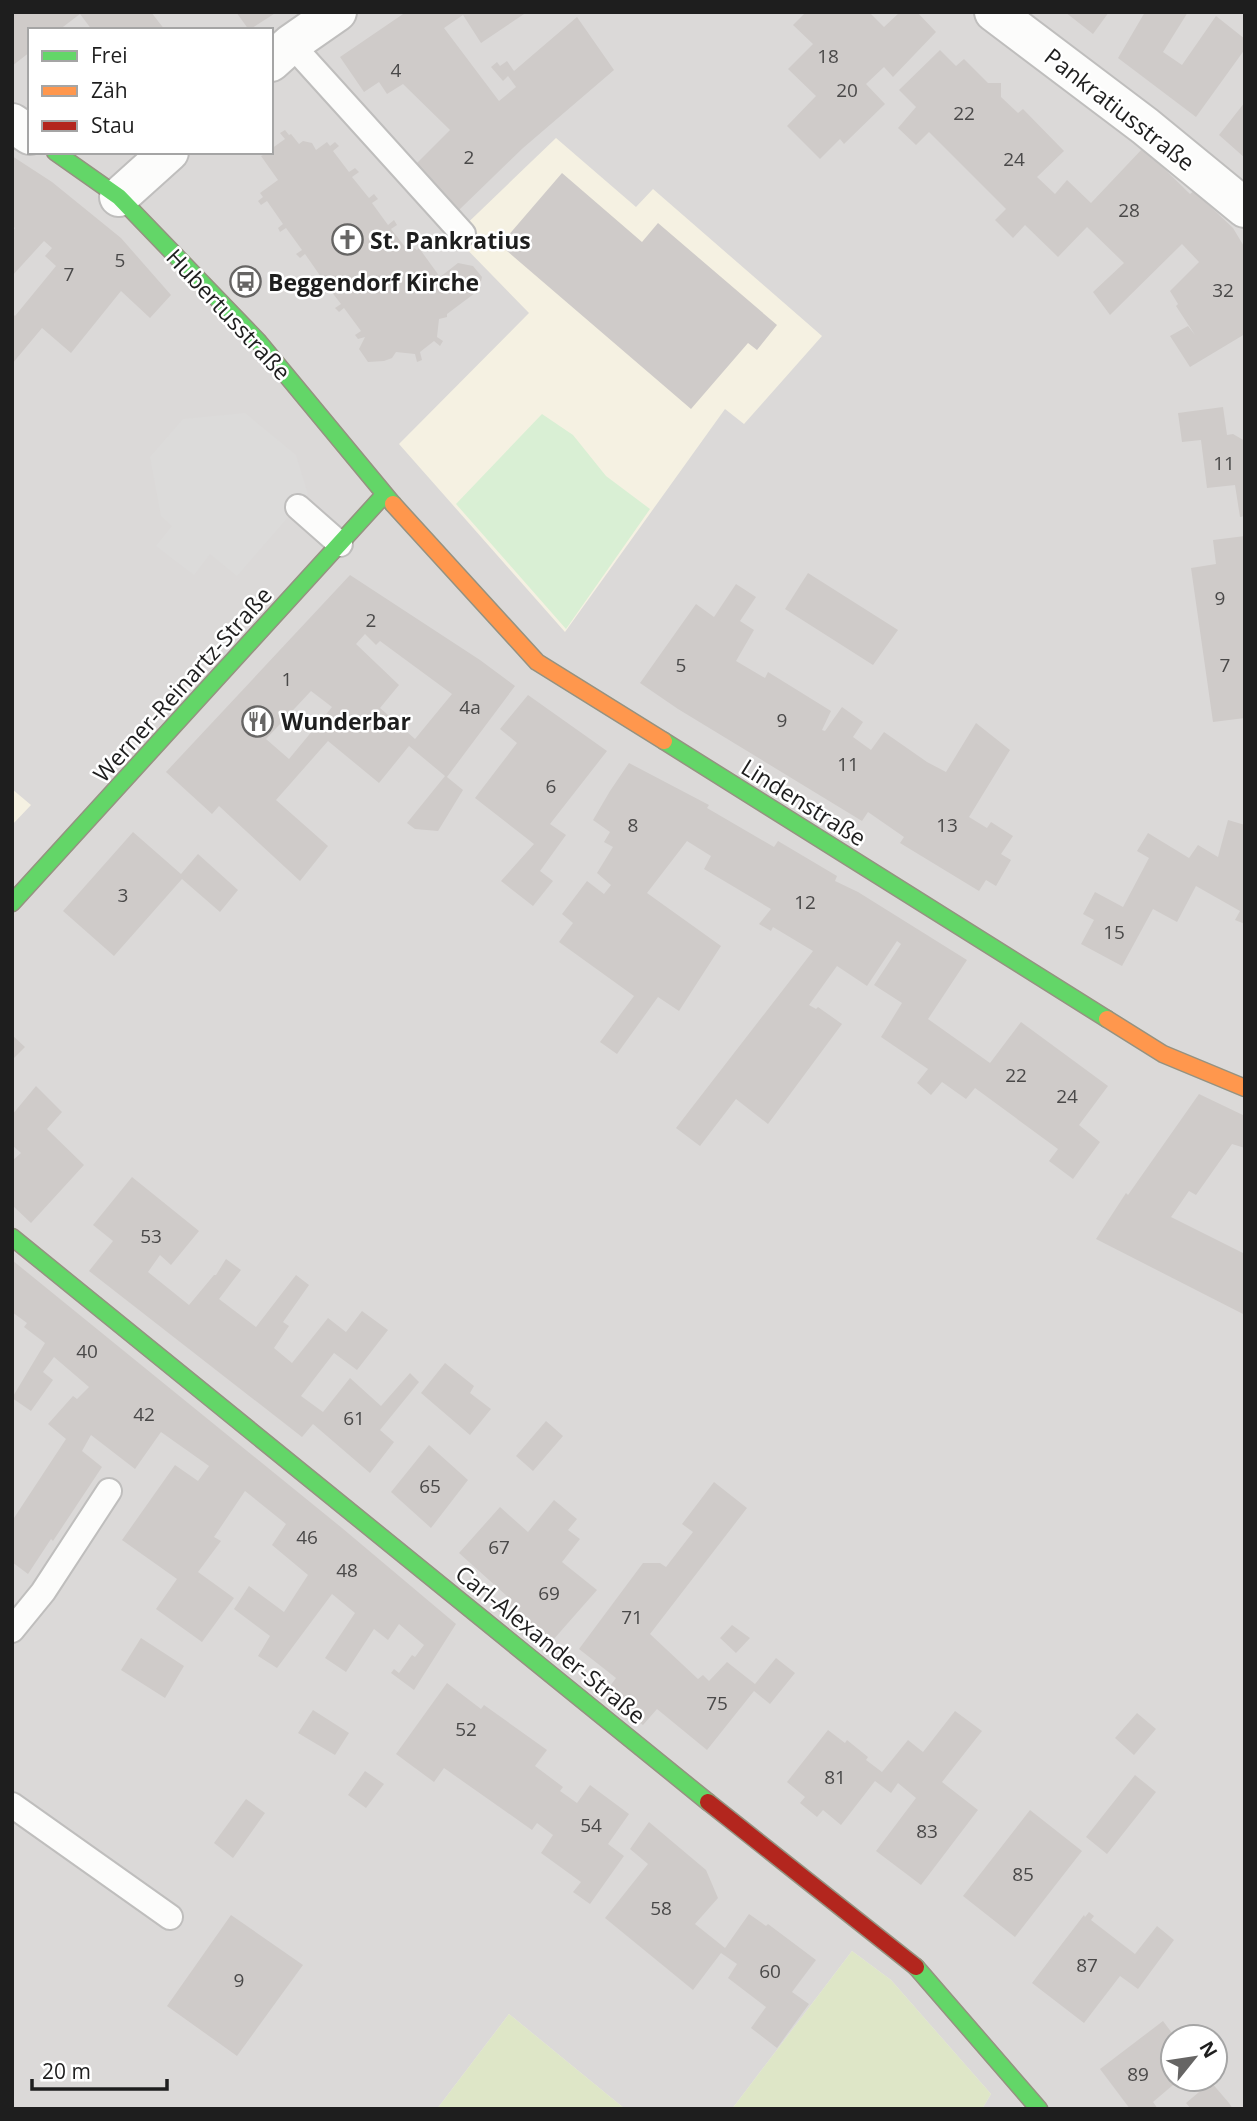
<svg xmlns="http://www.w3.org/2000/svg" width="1257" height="2121" viewBox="0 0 1257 2121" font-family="'Open Sans',sans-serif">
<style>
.residential{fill:#dbd9d8;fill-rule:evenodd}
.education{fill:#f5f1e2}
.grass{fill:#dee6c7}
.park{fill:#d9efd4}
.parking{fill:#dcdbda}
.building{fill:#cfcbc9;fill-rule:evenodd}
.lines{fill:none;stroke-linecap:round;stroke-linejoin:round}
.lane-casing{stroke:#bfbebd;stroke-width:28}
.street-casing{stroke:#bfbebd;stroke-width:42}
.fast-casing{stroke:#959280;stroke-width:19}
.slow-casing{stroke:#959280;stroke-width:19}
.jam-casing{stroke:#959280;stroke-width:19}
.lane{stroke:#fcfcfb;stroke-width:24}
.street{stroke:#fcfcfb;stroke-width:38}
.fast{stroke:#63d668;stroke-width:16}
.slow{stroke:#ff974d;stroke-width:16}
.jam{stroke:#b3261e;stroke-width:16}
.labels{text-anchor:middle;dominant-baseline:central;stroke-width:5;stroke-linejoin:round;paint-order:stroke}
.number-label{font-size:19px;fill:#4a4949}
.street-label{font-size:23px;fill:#1e1e1e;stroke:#fff}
.poi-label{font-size:23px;font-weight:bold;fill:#1e1e1e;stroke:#fff;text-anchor:start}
</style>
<rect width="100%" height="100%" fill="#ece9e6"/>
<path class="residential" d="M12 12H1245V2109H982L991 2094 891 1980 852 1951 732 2109H625L509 2014 437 2109H12ZM30 30H271V152H30ZM1173 2037H1215V2079H1173Z"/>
<path class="education" d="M556 138 636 207 653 189 822 336 744 424 725 409 565 632 399 444 529 313 454 236Z
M12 789 31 805 12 825Z"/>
<path class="grass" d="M852 1951 891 1980 991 2094 982 2109H732Z
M509 2014 625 2109H437Z"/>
<path class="park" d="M542 414 573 435 606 476 650 509 566 629 456 504Z"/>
<path class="parking" d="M245 413 296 455 308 494 237 576 210 554 194 575 156 546 172 526 161 516 150 457 183 419Z"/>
<path class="building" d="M12 12H151L165 30H92L80 14 59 30H30V52L12 66Z
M236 12H277L249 30Z
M406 12H527L481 43 463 15 444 28 499 101 516 87 508 76 503 81 491 67 497 62 500 66 507 61 514 71 577 17 614 70 523 148 459 210 415 165 450 130 403 84 387 94 379 82 364 92 340 57Z
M806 12H869L884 27 900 12H917L936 32 893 77 884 67 866 84 885 104 844 144 840 139 820 159 787 126 816 96 788 69 813 44 793 25Z
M1065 12H1109L1093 34Z
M1145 12H1188L1163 52 1182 65 1216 16 1245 39V49L1196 117 1118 58Z
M940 50 956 66 964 59 988 83H1001V97L1018 113 1023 109 1064 151 1037 177 1055 194 1067 180 1091 203 1143 148 1190 194 1194 191 1233 228 1245 248V334L1190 367 1170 336 1188 326 1195 335 1176 306 1178 304 1170 291 1199 262 1182 244 1110 315 1093 292 1124 263 1087 227 1058 257 1025 225 1013 238 995 220 1006 209 929 132 916 145 898 128 916 107 899 90Z
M1245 102V158L1219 135Z
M285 130 289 135 291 134 299 144 303 141 312 143 316 150 327 142 330 146 335 142 339 146 333 151 349 172 355 168 359 172 352 177 369 198 374 194 378 199 372 203 388 225 394 220 397 225 391 229 409 252 414 248 417 250 419 248 440 277 458 263 473 266 482 277 479 290 447 314V317L439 319 437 337 443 341 440 346 434 341 420 352 422 360 417 362 415 354 396 352 392 358 384 361 368 362 359 349 365 337 358 339 355 335 361 331 344 308 339 312 335 308 341 304 324 282 319 285 316 281 321 277 305 254 300 258 296 254 302 250 286 228 280 232 278 228 283 224 267 201 261 205 258 201 263 197 260 193 278 180 261 156 263 155 262 152H271V149L285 139 280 133Z
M12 156 52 182 121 238 171 295 150 318 121 291 71 353 42 328 12 364V313L15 316 56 266 45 256 52 248 44 241 12 276V232L15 228 12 226Z
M562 173 642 242 658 223 777 325 757 350 748 343 691 409 500 245Z
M1223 407 1227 435 1233 434 1245 441V516L1240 517 1235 485 1207 488 1201 440 1182 442 1178 413Z
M1245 536V718L1213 722 1191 568 1216 564 1213 540Z
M808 573 898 630 873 665 785 609Z
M350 575 480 660 515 686 447 777 463 790 438 831 415 829 407 823 445 776 409 746 379 783 328 741 276 800 328 846 300 881 219 806 212 814 166 772ZM365 634 376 645 380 641 452 694 415 739 380 708 399 685 356 644ZM311 691 332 707 289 759 266 739Z
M736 584 756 597 740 621 754 630 736 661 765 678 768 672 831 711 822 730 825 731 842 707 863 722 853 737 871 750 884 732 927 762 946 772 976 723 1010 750 969 817 987 828 991 822 1013 836 1001 854 1011 860 996 886 986 880 979 891 900 843 904 837 868 812 862 821 678 709 640 683 696 604 714 617Z
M528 695 607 751 550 824 566 835 540 871 553 881 533 906 501 881 534 844 475 798 517 743 500 729Z
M629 763 709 805 707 808 774 847 778 841 837 876 835 881 858 892 967 960 928 1019 990 1063 1021 1022 1108 1086 1079 1125 1100 1142 1073 1179 1049 1161 1058 1149 975 1088 966 1099 942 1082 931 1095 917 1083 928 1069 881 1037 902 1003 874 985 901 944 897 941 867 986 837 966 809 1005 816 1009 818 1007 842 1024 768 1124 736 1099 700 1146 676 1128 813 951 773 927 771 931 759 924 771 909 704 869 711 856 687 841 647 893 721 946 679 1011 658 997 617 1054 600 1042 634 996 559 942 573 923 562 914 587 881 604 894 611 885 597 873 613 847 604 842 610 832 593 820 610 791Z
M1228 820 1245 825V924L1235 920 1240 911 1196 886 1177 922 1153 909 1122 966 1081 944 1094 920 1083 914 1095 892 1123 907 1149 858 1137 851 1148 833 1189 858 1198 845 1218 857Z
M133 832 181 874 198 854 238 890 220 912 182 879 114 956 63 911Z
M12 1035 25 1047 12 1060Z
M36 1086 62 1112 47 1129 84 1165 31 1223 12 1205V1161L21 1153 12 1145V1115Z
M1199 1094 1245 1116V1148L1232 1144 1196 1195 1189 1191 1171 1217 1245 1254V1315L1096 1239 1126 1193 1128 1195Z
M132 1177 199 1231 171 1265 160 1255 148 1272 189 1305 214 1275H216L226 1259 241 1270 219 1299 256 1327 296 1275 309 1285 283 1322 289 1326 274 1348 292 1363 328 1318 346 1332 362 1311 388 1330 357 1370 334 1353 301 1396 323 1412 350 1378 381 1406 410 1373 419 1382 380 1430 394 1442 370 1473 313 1424 302 1437 89 1271 113 1241 93 1225Z
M12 1260 342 1528 456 1624 414 1690 391 1673 394 1669 399 1673 412 1655 415 1657 424 1645 399 1624 388 1640 374 1629 346 1672 325 1658 355 1613 332 1594 277 1668 258 1656 270 1636 234 1609 249 1586 284 1612 308 1575 272 1545 286 1524 245 1491 214 1537 221 1541 198 1572 234 1598 202 1642 156 1609 177 1579 122 1540 175 1465 198 1481 209 1466 161 1432 135 1469 91 1435 82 1451 102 1467 53 1541 51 1539 28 1574 12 1562V1521L66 1439 48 1424 73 1396 77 1399 89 1387 54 1357 43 1372 53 1380 31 1411 12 1398 45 1343 24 1327 27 1323 12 1312Z
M445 1363 474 1386 470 1393 491 1409 470 1435 421 1393Z
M546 1421 563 1436 533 1471 516 1456Z
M429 1445 468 1480 431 1528 391 1492Z
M714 1482 747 1508 650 1634 698 1679 703 1675 709 1681 727 1662 755 1684 776 1658 795 1673 770 1704 754 1691 707 1750 657 1709 643 1725 604 1694 616 1678 579 1649 643 1563H660L666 1567 693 1532 682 1524Z
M554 1500 577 1519 568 1530 580 1539 562 1562 597 1590 546 1648 497 1610 508 1597 459 1553 500 1507 528 1532Z
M732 1625 750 1638 736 1653 720 1638Z
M141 1638 184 1666 165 1698 121 1670Z
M447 1683 481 1709 484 1705 547 1750 535 1766 563 1787 560 1791 577 1803 590 1785 629 1814 608 1844 624 1856 590 1904 573 1892 581 1882 541 1853 553 1835 537 1823 532 1830 444 1768 434 1782 396 1754Z
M313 1710 349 1733 335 1755 298 1733Z
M955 1711 982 1731 942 1782 978 1810 921 1885 876 1851 916 1798 898 1783 891 1793 875 1781 841 1825 823 1810 817 1817 800 1803 805 1797 787 1782 828 1730 845 1743 847 1740 868 1757 866 1760 882 1772 908 1740 923 1752Z
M1137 1713 1156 1729 1134 1755 1115 1738Z
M365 1771 384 1784 366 1808 348 1795Z
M1135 1775 1156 1792 1107 1854 1086 1837Z
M246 1799 265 1813 233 1858 214 1843Z
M1030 1810 1082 1851 1015 1937 963 1896Z
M649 1822 706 1870 718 1898 695 1924 725 1948 749 1914 766 1926 768 1924 816 1960 792 1992 809 2004 777 2048 751 2028 766 2007 728 1978 737 1964 721 1953 693 1990 605 1918 648 1864 630 1849Z
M1089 1912 1094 1916 1091 1920 1135 1954 1157 1926 1174 1940 1138 1989 1120 1976 1084 2023 1032 1983 1084 1915 1085 1917Z
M231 1915 303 1965 237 2056 167 2006Z
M1163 2021 1175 2037H1173V2079H1180L1153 2102 1158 2109H1130L1100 2069Z
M1211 2082 1229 2103 1233 2109H1191L1186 2103Z"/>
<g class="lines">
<defs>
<path id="lane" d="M291 44 463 234
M298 507 340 544
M12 1630 43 1592 109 1491
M12 1805 170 1917"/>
<path id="street" d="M994 12 1145 126 1245 208
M271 62 291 44 337 12
M12 123 30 135
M119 197 169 152"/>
<path id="fast" d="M55 152 119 197 258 341 393 504
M664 741 1107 1019
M12 903 384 495
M12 1237 708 1802
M916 1967 1039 2109"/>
<path id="slow" d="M393 504 537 662 664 741
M1107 1019 1163 1054 1245 1088"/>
<path id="jam" d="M708 1802 916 1967"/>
</defs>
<use href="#lane" class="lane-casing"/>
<use href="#street" class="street-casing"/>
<use href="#fast" class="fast-casing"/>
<use href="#slow" class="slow-casing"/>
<use href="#jam" class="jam-casing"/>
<use href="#lane" class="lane"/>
<use href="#street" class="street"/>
<use href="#fast" class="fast"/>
<use href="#slow" class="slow"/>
<use href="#jam" class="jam"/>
</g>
<defs>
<symbol id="church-ring" viewBox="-11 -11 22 22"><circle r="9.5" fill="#fff" stroke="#666564" stroke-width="1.5"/><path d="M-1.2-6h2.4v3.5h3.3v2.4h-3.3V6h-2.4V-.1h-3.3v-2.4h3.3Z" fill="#666564"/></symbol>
<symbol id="bus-ring" viewBox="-11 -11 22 22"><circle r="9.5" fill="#fff" stroke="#666564" stroke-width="1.5"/><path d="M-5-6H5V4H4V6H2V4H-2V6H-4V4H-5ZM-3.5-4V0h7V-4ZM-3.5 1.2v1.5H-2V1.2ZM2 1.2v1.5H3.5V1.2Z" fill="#666564"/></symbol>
<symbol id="restaurant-ring" viewBox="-11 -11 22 22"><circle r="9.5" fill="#fff" stroke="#666564" stroke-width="1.5"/><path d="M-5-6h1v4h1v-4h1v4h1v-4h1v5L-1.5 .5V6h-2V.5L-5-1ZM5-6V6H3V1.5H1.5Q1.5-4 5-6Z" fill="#666564"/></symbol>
</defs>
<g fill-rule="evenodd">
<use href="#church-ring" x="330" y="222" width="35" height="35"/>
<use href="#bus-ring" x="228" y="264" width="35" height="35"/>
<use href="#restaurant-ring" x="240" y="704" width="35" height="35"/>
</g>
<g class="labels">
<g class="number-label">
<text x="828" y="56">18</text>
<text x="396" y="70">4</text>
<text x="847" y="90">20</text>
<text x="964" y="113">22</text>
<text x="469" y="157">2</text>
<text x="1014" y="159">24</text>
<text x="1129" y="210">28</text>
<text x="120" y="260">5</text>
<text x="69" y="274">7</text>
<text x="1223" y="290">32</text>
<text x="1224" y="463">11</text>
<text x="1220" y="598">9</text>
<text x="371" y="620">2</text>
<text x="681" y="665">5</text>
<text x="1225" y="665">7</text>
<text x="287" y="679">1</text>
<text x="470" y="707">4a</text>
<text x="782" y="720">9</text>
<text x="848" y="764">11</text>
<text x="551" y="786">6</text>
<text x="633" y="825">8</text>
<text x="947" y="825">13</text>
<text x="123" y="895">3</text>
<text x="805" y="902">12</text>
<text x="1114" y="932">15</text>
<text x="1016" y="1075">22</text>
<text x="1067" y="1096">24</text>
<text x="151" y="1236">53</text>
<text x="87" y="1351">40</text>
<text x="144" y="1414">42</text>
<text x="354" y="1418">61</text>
<text x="430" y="1486">65</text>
<text x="307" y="1537">46</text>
<text x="499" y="1547">67</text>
<text x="347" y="1570">48</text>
<text x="549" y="1593">69</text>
<text x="632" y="1617">71</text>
<text x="717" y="1703">75</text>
<text x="466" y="1729">52</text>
<text x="835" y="1777">81</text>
<text x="591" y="1825">54</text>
<text x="927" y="1831">83</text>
<text x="1023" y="1874">85</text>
<text x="661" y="1908">58</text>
<text x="1087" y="1965">87</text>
<text x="770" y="1971">60</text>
<text x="239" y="1980">9</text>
<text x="1138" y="2074">89</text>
</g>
<g class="street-label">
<text transform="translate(1120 109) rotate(38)">Pankratiusstraße</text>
<text transform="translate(229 314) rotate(47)">Hubertusstraße</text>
<text transform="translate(182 684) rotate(-48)">Werner-Reinartz-Straße</text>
<text transform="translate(804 802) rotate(32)">Lindenstraße</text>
<text transform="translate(551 1644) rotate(39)">Carl-Alexander-Straße</text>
</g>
<g class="poi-label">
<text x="370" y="240">St. Pankratius</text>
<text x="268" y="282">Beggendorf Kirche</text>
<text x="281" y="721">Wunderbar</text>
</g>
</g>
<rect width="1257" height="2121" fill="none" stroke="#1e1e1e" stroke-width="28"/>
<rect x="28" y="28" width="245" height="126" fill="#ffffff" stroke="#a5a5a5" stroke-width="2"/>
<rect x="42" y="51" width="35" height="10" fill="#63d668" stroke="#a5a5a5" stroke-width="2"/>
<text x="91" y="63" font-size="21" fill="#1e1e1e">Frei</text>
<rect x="42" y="86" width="35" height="10" fill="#ff974d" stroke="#a5a5a5" stroke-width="2"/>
<text x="91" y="98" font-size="21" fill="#1e1e1e">Zäh</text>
<rect x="42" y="121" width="35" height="10" fill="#b3261e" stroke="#a5a5a5" stroke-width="2"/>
<text x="91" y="133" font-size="21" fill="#1e1e1e">Stau</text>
<g transform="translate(1194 2058) rotate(60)"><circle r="33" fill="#ffffff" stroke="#a5a5a5" stroke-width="2"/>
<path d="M0-5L12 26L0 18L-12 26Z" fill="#666564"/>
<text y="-10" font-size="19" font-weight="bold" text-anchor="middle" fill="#1e1e1e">N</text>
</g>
<path d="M32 2079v10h135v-10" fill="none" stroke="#1e1e1e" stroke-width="3.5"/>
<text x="42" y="2079" font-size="21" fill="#1e1e1e" stroke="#ffffff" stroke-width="5" paint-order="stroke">20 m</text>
</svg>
